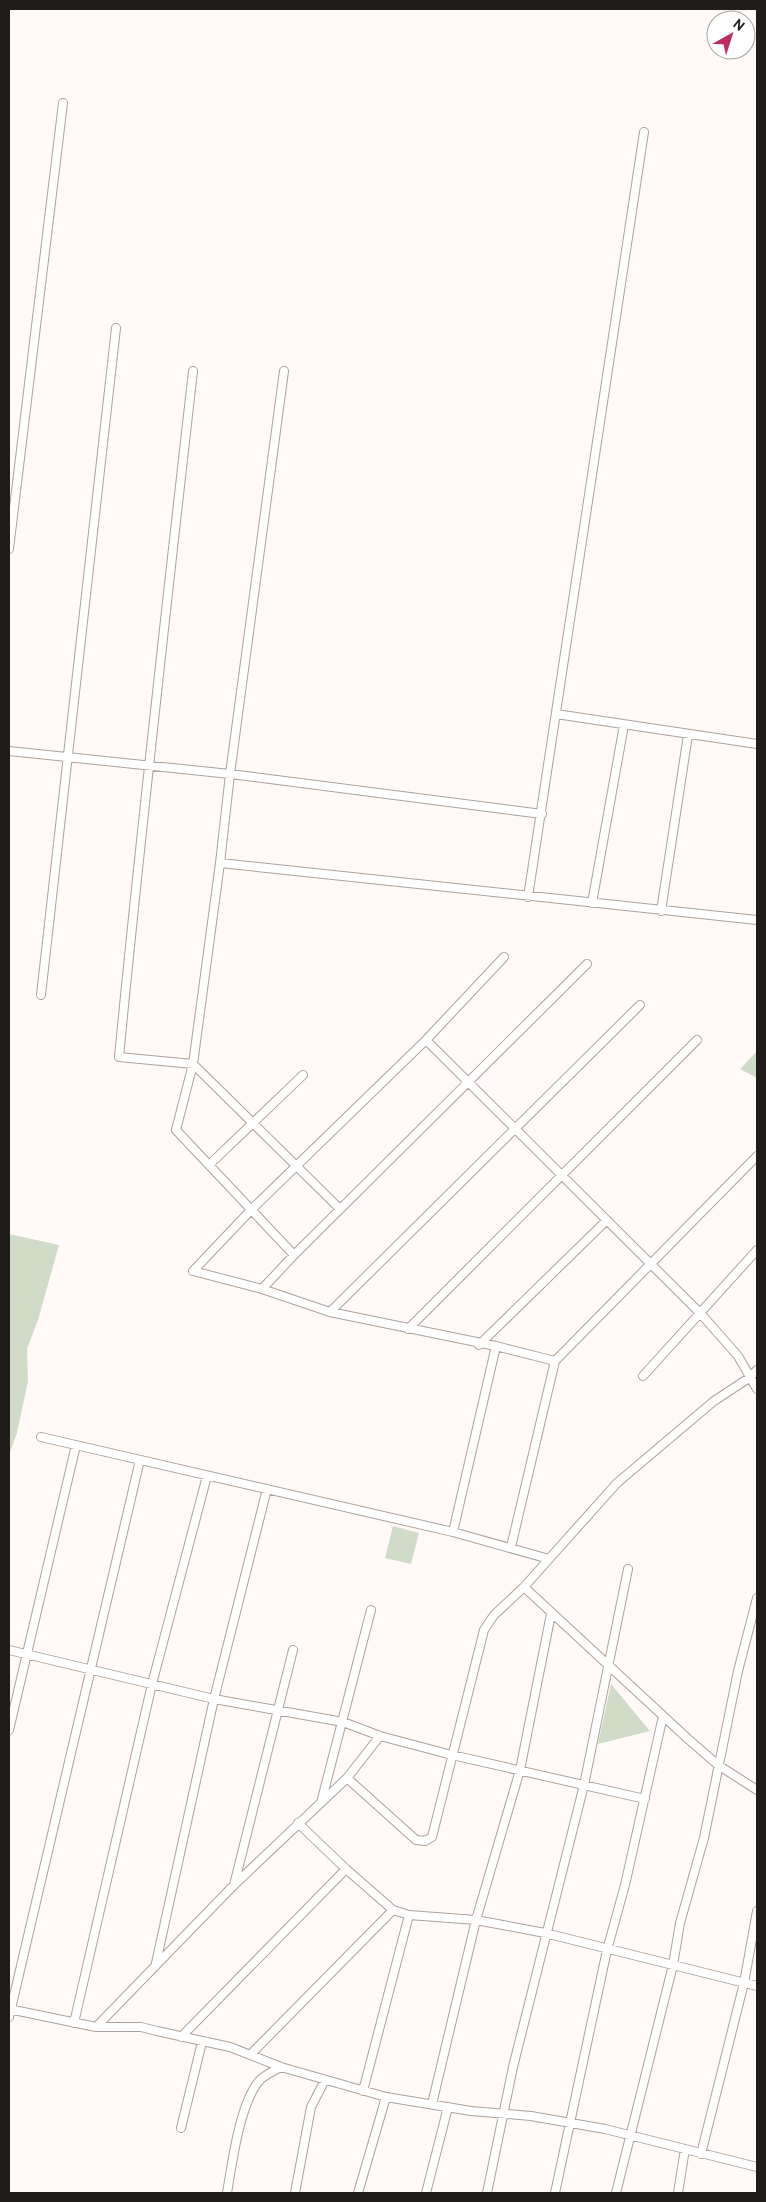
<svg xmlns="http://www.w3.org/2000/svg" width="766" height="2202" viewBox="0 0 766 2202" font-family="Overpass,sans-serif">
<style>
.green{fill:#d0dcc8}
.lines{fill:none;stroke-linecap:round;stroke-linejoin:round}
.minor-casing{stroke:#aca29b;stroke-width:10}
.minor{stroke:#fff;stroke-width:8}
</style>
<rect width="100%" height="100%" fill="#fffaf7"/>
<path class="green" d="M757 1051V1078L740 1069Z
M9 1234 59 1245 38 1320 27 1349 28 1381 17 1433 9 1455Z
M393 1526 419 1533 411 1564 385 1558Z
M611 1684 650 1731 598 1744Z"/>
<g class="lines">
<defs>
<path id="minor" d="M193 371C167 600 141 828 119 1057L193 1064 176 1130 294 1255 262 1289 330 1312 496 1346 453 1532 549 1559 524 1587 687 1738 718 1765 757 1790
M284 371 230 774 542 814
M9 549 63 103
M556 714 757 744
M9 751 230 774 220 863 757 920
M220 863 193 1064 340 1209
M528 897 644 132
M592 903 624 725
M661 911 688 735
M41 995 116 328
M426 1040 504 957
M209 1165 303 1075
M294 1255 587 964
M262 1289 193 1271 251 1210 426 1040 701 1314 738 1356 757 1389
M330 1312 640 1005
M408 1329 697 1040
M479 1345 607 1220
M496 1346 555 1361
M643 1376 757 1250
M41 1437 453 1532
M511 1547 555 1361 757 1156
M549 1559 617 1483 714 1401 749 1378 757 1370
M9 1650 214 1699 343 1722 380 1736 452 1755 645 1799
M9 1730 76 1445
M347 1778 416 1840 425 1841 432 1837 484 1630 494 1615 524 1587
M322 1799 371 1610
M234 1885 293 1650
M393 1910 409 1915 476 1920 545 1933 757 1986
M156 1963 214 1699 267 1489
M9 2009 96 2027H141L157 2031 230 2047 281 2067 386 2097 471 2111 531 2116 605 2129 757 2167
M9 2017 140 1460
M74 2023 152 1684 207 1476
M96 2027 234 1885 347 1778 380 1736
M181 2037 346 1869 298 1823
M251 2054 393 1910 346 1869
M363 2091 409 1915
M432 2104 476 1920 520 1770 551 1614
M181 2128 202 2042
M701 2154 744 1983 757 1911
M227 2193C232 2164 240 2100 261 2079 267 2074 273 2071 281 2067
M295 2193 311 2107 325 2080
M358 2193 386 2097
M426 2193 448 2107
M487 2193 513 2067 584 1785 628 1569
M555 2193 607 1950 625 1885 663 1716
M616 2193 673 1965 680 1923 704 1838 738 1671 757 1598
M678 2193 685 2149"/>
</defs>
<use href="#minor" class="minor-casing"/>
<use href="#minor" class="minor"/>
</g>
<rect width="766" height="2202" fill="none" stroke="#201c19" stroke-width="20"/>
<g transform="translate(731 35) rotate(39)"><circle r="24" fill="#ffffff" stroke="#a6a4a3"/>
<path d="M0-4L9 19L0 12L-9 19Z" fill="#bb2e62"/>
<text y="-8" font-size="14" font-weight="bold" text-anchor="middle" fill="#201c19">N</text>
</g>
</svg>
